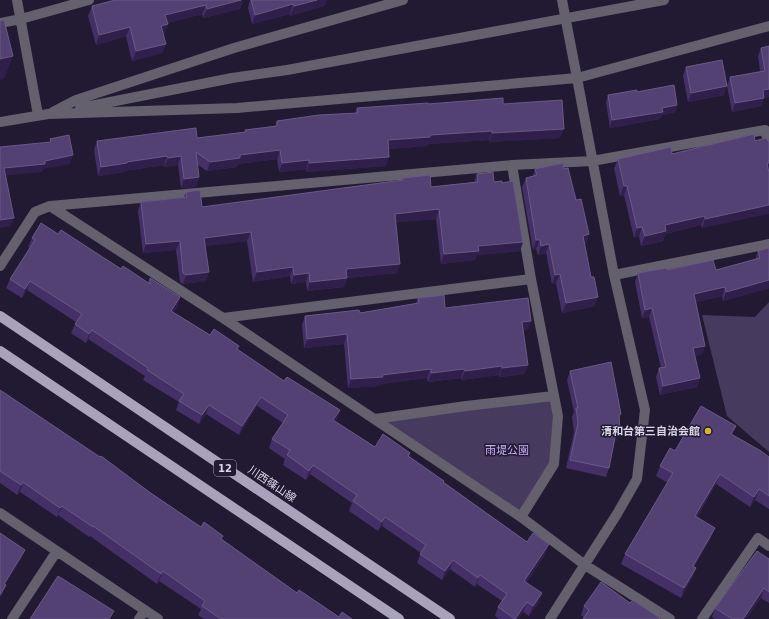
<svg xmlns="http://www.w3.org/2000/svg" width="769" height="619" viewBox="0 0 769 619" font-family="'DejaVu Sans','Noto Sans JP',sans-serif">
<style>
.green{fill:#463b5e}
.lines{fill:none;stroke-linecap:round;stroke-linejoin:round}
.minor{stroke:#64606d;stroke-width:10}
.major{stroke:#a9a2bd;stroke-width:10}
.minor-bridge{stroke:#64606d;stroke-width:10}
.wall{fill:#443066}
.shaded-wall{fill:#301f4b}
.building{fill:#544174;stroke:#695986}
.poi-dot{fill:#ddb133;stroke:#221a32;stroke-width:1.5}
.labels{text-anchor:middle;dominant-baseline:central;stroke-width:3;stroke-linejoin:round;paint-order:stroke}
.shield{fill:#221a32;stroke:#a39eb1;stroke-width:1}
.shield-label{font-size:10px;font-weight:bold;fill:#dad6e7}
.poi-label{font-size:11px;font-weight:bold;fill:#dad6e7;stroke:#221a32;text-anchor:end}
.park-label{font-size:11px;fill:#c6aff8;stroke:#221a32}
.street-label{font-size:11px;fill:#dad6e7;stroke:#221a32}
</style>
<rect width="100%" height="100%" fill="#221a32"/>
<path class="green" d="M769 302V452L727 416 702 315 755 317Z
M553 396 554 464 521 517 375 419Z"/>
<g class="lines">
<path class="minor" d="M17 0 38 115
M0 23 21 19 89 0
M80 108 232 78 287 70 664 0
M53 112 76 100 234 48 403 0
M49 114 237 108 577 78 769 26
M0 122 54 113
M512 165 531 279 558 416 554 464 521 517
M50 206 223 318 521 517 585 565 670 619
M0 266 35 212 50 206 512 165 592 161 765 130 769 146
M614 275 769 244
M223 318 531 279
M375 419 466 406 553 396
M0 513 158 619
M12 619 57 551
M139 619 145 610
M550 619 617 514 637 479 645 410 614 275 577 78
M702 619 758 538 769 546"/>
<path class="major" d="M0 316 450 619
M0 351 399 619"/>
<path class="minor-bridge" d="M562 0 577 78"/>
</g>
<path class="wall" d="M243 0 240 9 203 18 202 14 167 23 168 24 164 34H163L166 44 162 53 132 61 126 36 96 45 88 16 92 6Z
M250 0H327L324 6 290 16V14L252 24 248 8Z
M769 46 764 98 761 106 732 112 727 86 730 77 760 71 758 56 761 48Z
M686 67 724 95 688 102 683 76Z
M637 92 677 105 675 112 662 115 660 119 610 128 606 102 608 95Z
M428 104H503L560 138 489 142V140L428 144 427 146 389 149 386 166 306 172V169L279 172 277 159 238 164 237 167 207 171 198 165 199 177 196 187 181 188 178 165 164 167V165L124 171V172L98 176 94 150 97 141 197 138 244 132 245 130 275 126 277 121 355 113 357 108Z
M755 141 769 142V169L702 228 701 225 665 234 663 241 641 246 639 236 634 238 624 195 620 196 614 168 618 159 672 154Z
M535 169H564L589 234 586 243 585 244 595 306 562 313 556 283 552 284 546 253 538 255 536 249 533 250 522 187 526 178 533 176Z
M477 174 494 182 502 183 523 242 520 251 477 255 475 260 441 264 436 219 396 222 397 273 347 278 344 287 307 291 306 282 291 284 290 276 253 282 247 241 205 246 206 281 183 284 180 282 176 250 143 253 138 211 141 202 184 197 186 192 202 207 402 180 403 178 431 187 474 182Z
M58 234 148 283 150 278 180 297 177 307 173 312 210 335 238 350 284 381 340 410 337 419 335 422 375 447 410 453 409 456 444 481V483L527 542 546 553 526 583 539 602 529 616 523 612 518 619H499L495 616 498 607 502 601 477 584 475 587 450 569 442 580 417 563 421 553 382 526 378 531 349 511 352 503 310 474 306 480 283 465 285 459 269 448 272 439 283 423 257 406 239 435 206 414 199 424 176 410 179 402 143 380 145 376 88 339 86 343 71 333 75 324 76 322 27 290 22 298 6 288 10 279 30 248 28 247 32 238Z
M758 251 769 288 723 301 722 296 696 302 705 346 702 354 695 356 697 387 660 395 656 377 659 368H661L649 317 642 318 635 282 638 273 667 270H716L755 260Z
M418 298 445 308 528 330H523L528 365 524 374 499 377V375L461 380V378L428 382 427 378 380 384 379 386 348 388 344 344 304 348 302 325 305 316 360 313 416 303Z
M570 371 621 414 619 418 617 441H615L609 468 606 477 566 468 574 432 572 417 574 412 567 380Z
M0 390 201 527 222 539 297 593 339 617 352 619H204L198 615 201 609 159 581 157 584 90 536 89 537 58 515 57 517 20 492 17 495 0 483Z
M736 426 732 435 769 457V509L755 500 750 507 716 484 697 517 711 538 694 567 696 568 692 578 681 598 621 564 625 554 668 483 656 476 660 466 675 451Z
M769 559V603L761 598 746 619H715L712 617 715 608Z
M630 603 584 618 581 615 584 606Z"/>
<path class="shaded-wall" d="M241 0H243L240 9 203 18 207 9Z
M317 0H327L324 6 290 16 294 6Z
M293 4 290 14 252 24 255 15Z
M206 5 202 14 162 24 165 15Z
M168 24 164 34 158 36 161 26Z
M130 27 126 36 96 45 99 35Z
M166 44 162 53 132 61 136 51Z
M13 56 4 79 0 80V59Z
M727 86 724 95 688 102 691 93Z
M769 89V97L764 98 761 106 732 112 735 103 763 90Z
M677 105 675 112 662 115 660 119 610 128 612 120 662 108Z
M564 129 560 138 489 142 492 133Z
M492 131 489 140 428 144 427 146 385 149 388 140 430 135Z
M280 150 277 159 238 164 237 167 207 171 210 162 240 155Z
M73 155 70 164 43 169 42 172 1 176 4 168 45 161Z
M167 156 164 165 124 171V172L98 176 101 167 127 162Z
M181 156 178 165 164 167 168 158Z
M389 157 386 166 306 172 309 163Z
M309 160 306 169 279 172 282 163Z
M769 160V169L766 170 763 173 768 161Z
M199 177 196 187 181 188 184 179Z
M624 186H627L624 195 620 196Z
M769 205V214L702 228 705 219Z
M439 209 436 219 392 223 395 214Z
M705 216 701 225 665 234 663 241 641 246 645 236 665 225Z
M14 218 10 226 0 228V220Z
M642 227 639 236 634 238 637 228Z
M251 232 247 241 201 247 204 238Z
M589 234 586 243 580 245 583 236Z
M536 240H540L536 249 533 250Z
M180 241 176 250 143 253 146 244Z
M523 242 520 251 477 255 475 260 441 264 444 254 478 246Z
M549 244 546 253 538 255 541 246Z
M400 264 397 273 347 278 344 287 307 291 310 282 346 269Z
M293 267 290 276 253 282 257 272Z
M209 272 206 281 183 284 186 275Z
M309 273 306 282 291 284 294 275Z
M560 274 556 283 552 284 555 275Z
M769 280V288L723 301 726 292Z
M30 281 27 290 22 298 25 289Z
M725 287 722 296 691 303 694 294Z
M180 297 177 307 168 320 171 311Z
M598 297 595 306 562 313 566 303Z
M652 308 649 317 642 318 645 310Z
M531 321 528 330 519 331 522 322Z
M92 330 88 339 86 343 89 334Z
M347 334 344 344 304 348 307 339Z
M705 346 702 354 690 357 693 348Z
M528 365 524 374 499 377 502 368Z
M502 366 499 375 461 380 465 371Z
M431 369 427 378 380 384 379 386 348 388 351 379 382 375Z
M464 369 461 378 428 382 431 373Z
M700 378 697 387 660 395 663 386Z
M261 397 257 406 239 435 242 426Z
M209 405 206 414 199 424 202 415Z
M340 410 337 419 330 429 333 420Z
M736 426 732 436 731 434Z
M616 432H620L617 441H613Z
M313 465 310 474 306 480 309 471Z
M720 474 716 484 691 526 695 516Z
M23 482 20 492 17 495 21 485Z
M759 489 755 500 750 507 754 497Z
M62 506 58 515 57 517 60 508Z
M385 517 382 526 378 531 382 522Z
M715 528 711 538 689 576 693 566Z
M549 544 546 553 521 590 524 581Z
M25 550 22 558 1 592 4 584Z
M453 560 450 569 442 580 445 571Z
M696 568 692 578 681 598 684 588Z
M163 571 159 581 157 584 161 574Z
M480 575 477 584 475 587 478 578Z
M6 585 3 594 0 598V595Z
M764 588 761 598 746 619H743Z
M542 593 539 602 529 616 533 606Z
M527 602 523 612 518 619H515Z"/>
<path class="building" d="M115 0H241L207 9 206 5 165 15 168 24 161 26 166 44 136 51 130 27 99 35 92 6Z
M251 0H317L294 6 293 4 255 15Z
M4 20 13 56 0 59V21Z
M769 46V89L763 90 764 98 735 103 730 77 765 71 761 48Z
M722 60 727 86 691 93 686 67Z
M674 85 677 105 662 108 663 112 612 120 608 95 637 90V92Z
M503 98V104L562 100 564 129 492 133V131L430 135V137L388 140 389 157 309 163V160L282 163 280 150 240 155V158L210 162 196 152 199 177 184 179 181 156 168 158 167 156 127 162V163L101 167 97 141 196 128 197 138 246 132 245 130 277 126V121L319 115 358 113 357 108 428 103V104Z
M754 134 755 141 766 138 768 141 769 142V160L768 161 769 163H767L769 173V205L705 219V216L665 225 666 231 645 236 642 227 637 228 627 186H624L618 159 671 147 672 154Z
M69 135 73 155 45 161V164L4 168 14 218 0 220V147L51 142 50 139Z
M563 163 564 169 568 168 576 200 581 199 589 234 583 236 591 277H594L598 297 566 303 560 274 555 275 549 244 541 246 540 240H536L526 178 537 175 535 169Z
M493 172 494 182 502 181V183L513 181 523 242 478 246 479 251 444 254 439 209 395 214 400 264 346 269 347 278 310 282 309 273 294 275 293 267 257 272 251 232 204 238 209 272 186 275 183 273 180 241 146 244 141 202 187 197 186 192 200 190 202 207 403 180V178L430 175 431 187 478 182 477 174Z
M41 223 58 234 61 230 121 269 123 266 150 284V278L180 297 171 311 210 335 214 329 239 346 237 349 284 381 287 377 340 410 333 420 375 447 383 434 410 453 408 456 444 481 443 482 527 542 533 533 549 544 524 581 542 593 533 606 527 602 515 619 498 607 507 594 480 575 478 578 453 560 445 571 420 554 426 545 385 517 382 522 353 501 357 495 313 465 309 471 287 455 290 450 272 439 288 415 261 397 242 426 209 405 202 415 179 401 184 394 147 370 148 368 92 330 89 334 75 324 82 314 30 281 25 289 10 279 35 240 32 238Z
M769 248V280L726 292 725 287 694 294 705 346 693 348 700 378 663 386 659 368 666 367 652 308 645 310 638 273 666 268 667 270 713 260 716 270 760 258 758 251Z
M444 295 445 308 528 298 531 321 522 322 528 365 502 368V366L465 371 464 369 431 373V369L382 375 383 377 351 379 347 334 307 339 305 316 359 310 360 313 419 303 418 298Z
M611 362 621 414 619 415 620 432H616L609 468 570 460 578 423 576 408H578L570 371Z
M0 390 100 457 101 456 152 494 201 527 204 522 223 536 221 539 297 593 299 590 339 617 342 612 352 619H221L202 606 205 601 163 571 161 574 93 526V527L62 506 60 508 23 482 21 485 0 471Z
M701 406 736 426 731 434 761 451 769 457V496L759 489 754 497 720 474 695 516 715 528 693 566 696 568 684 588 625 554 673 473 660 466 670 448 675 451Z
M0 533 25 550 4 584 6 585 0 595Z
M757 551 769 559V592L764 588 743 619H732L715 608Z
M58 576 114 611 109 619H30Z
M601 582 630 603 633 600 660 618 659 619H583L589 610 584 606Z"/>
<circle class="poi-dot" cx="708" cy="431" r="4"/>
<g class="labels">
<rect class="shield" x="214" y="460" width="22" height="16" rx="3"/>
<g class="shield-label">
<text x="225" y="468">12</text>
</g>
<g class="poi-label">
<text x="700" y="431">清和台第三自治会館</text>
</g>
<g class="park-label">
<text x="507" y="450">雨堤公園</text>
</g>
<g class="street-label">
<text transform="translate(272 484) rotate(34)">川西篠山線</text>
</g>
</g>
</svg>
